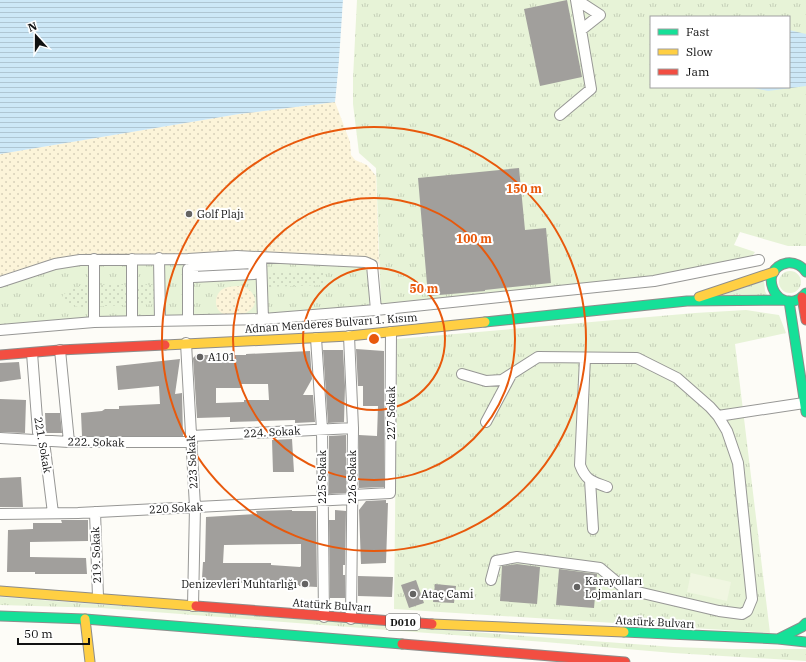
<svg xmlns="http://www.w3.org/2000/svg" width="806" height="662" viewBox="0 0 806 662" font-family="'IBM Plex Serif',serif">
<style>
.grass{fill:url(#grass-tufts);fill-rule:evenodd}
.sand{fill:url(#sand-dots)}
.park{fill:url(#park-dots)}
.pitch{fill:#f0f6e1}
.water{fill:url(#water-rules)}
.pier{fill:#fdfcf7}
.building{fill:#a19f9c;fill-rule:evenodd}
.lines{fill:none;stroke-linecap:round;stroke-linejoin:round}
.street-casing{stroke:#979795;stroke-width:12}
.fast-casing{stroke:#8e8d8b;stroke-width:11}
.slow-casing{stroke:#8e8d8b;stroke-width:11}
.jam-casing{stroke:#8e8d8b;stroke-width:11}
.street{stroke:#fffffe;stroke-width:10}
.fast{stroke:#16e098;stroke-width:9}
.slow{stroke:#ffcf43;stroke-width:9}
.jam{stroke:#f24e42;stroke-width:9}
.ring{fill:none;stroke:#e8590c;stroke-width:2}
.poi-dot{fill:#646362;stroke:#fff;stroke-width:1.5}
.labels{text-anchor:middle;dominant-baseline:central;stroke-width:4;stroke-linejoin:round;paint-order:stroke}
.shield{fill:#fff;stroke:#585858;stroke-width:1}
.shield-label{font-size:10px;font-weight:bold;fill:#111}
.poi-label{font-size:11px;fill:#111;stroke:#fff;text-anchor:start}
.street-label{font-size:11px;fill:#111;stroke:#fff}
.centre{fill:#e8590c;stroke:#fff;stroke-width:2}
.ring-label{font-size:12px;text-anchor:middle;font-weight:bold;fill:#e8590c;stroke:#fff;stroke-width:4;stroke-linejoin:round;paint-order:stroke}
</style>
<defs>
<pattern id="grass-tufts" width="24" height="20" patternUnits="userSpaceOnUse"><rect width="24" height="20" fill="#e7f3d7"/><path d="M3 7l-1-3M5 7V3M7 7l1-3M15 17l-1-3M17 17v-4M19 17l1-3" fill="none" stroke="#c5cfb8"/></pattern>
<pattern id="sand-dots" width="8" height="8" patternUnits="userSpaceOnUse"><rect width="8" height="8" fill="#fcf4d9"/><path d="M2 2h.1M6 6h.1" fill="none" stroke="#d7d0b9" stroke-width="1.8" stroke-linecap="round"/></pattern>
<pattern id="park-dots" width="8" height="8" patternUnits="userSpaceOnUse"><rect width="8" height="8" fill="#e7f3d7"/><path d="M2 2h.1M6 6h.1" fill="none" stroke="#c5cfb8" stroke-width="1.8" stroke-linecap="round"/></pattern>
<pattern id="water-rules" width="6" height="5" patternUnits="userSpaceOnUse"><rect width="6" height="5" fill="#cde8f7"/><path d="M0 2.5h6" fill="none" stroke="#afc6d3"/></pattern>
</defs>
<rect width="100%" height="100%" fill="#fdfcf7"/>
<path class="grass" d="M357 0H806V246H788L740 232 734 245 755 252 751 258 634 279 381 304 376 168 359 153 353 104V78ZM651 17H789V87H651Z
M237 258 370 265 369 307 282 315 0 327V284L57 266Z
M779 282a11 11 0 1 1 22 0a11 11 0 1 1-22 0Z
M764 281 765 291 769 299 713 298Z
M746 310 779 315 786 333 735 344 770 633 394 609 397 339 695 313Z
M0 597 674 647 733 649H806V661L673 653 545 642 102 608 0 605Z"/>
<path class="sand" d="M335 102 350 142 351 155 355 160 367 165 376 176 379 264 374 259 232 252 149 255 99 254 70 256 45 262 0 277V154L239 114Z
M242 286C253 289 261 303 249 311 244 315 239 314 234 314 231 314 227 315 224 314 213 310 214 294 223 289 228 286 236 286 242 286Z"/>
<path class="park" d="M323 271V285L267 287V273Z
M84 285H160V304L78 307 68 303 62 296 72 288Z"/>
<path class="pitch" d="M691 573 731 582 727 601 687 592Z"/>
<path class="water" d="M0 0H343L342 32 335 102 239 114 0 154Z
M789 30 806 34V86L768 91 749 87H789Z"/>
<path class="pier" d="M343 0H345L344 32 337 102 336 104Z"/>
<path class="building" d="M567 0 582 77 540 86 524 9Z
M519 168 525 230 546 228 551 283 485 290V291L428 296 418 178Z
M356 349 384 351V487L359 488V435L377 436 378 406H363V386H358Z
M323 350H343L345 386 344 422 328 423Z
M310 351 312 379 303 395H313L315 422 295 423V420L230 422V417L197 418 193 358 196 355H246V354ZM241 384H268L269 400H244V402L216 403V388H241Z
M180 359 175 394 182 393 183 436H82L81 413 102 411 105 409H119V406L160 404 159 386 118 390 116 366Z
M19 362 21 379 0 382V363Z
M0 399 26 400 25 433 0 432Z
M45 413H60L62 433H46Z
M346 435V493L329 494V436Z
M292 439 294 472H273L272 440Z
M21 477 23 507H0V478Z
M386 500V503H388L386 563 361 564 359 510 366 501Z
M292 510V511H316L317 587 299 586V585L278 583 206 582 202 578 203 562H205L206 517 257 514 256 511ZM301 544V566L300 567 271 565V563H223L224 545Z
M335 510 346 511 345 565H343V575H345V598H330L329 520H335Z
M61 520H88V541L30 542V557L86 558 87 574H35V572H7L8 530 33 529V523H62Z
M517 564 540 567 537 604 500 601 502 566Z
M559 569 597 574 594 608 556 605Z
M358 576 393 577 392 597 358 596Z
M416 580 424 603 409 608 401 585Z
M435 584 456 586 454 603 433 602Z"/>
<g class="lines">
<defs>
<path id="street" d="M577 0 600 15 581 30
M560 115 591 89 576 0
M261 257 263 319
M159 258 160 321
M253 263 254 274 193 277V266Z
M0 282 55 264 80 260 188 259 237 256 365 262 372 265 376 310
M188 320V269
M132 321V259
M94 322V259
M0 330 94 322 263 319 376 310 654 281 759 260
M349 336 353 428 351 619
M316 338 322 429 324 617
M186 343 195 507 193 606
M60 350 69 442
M32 353 38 432 45 449 53 513
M585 358 580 465C586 481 592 481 607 487
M462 374 486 381 502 380 538 357 637 358 677 378 710 407 718 416 727 431 738 463 752 599 747 611 742 614 719 611 625 589 600 568 517 557 496 561 491 580
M718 416 804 403
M486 422 511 375
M191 436 353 428
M0 438 69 442H192
M590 480 593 529
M353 495 390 493 391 332
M95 512 98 597
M0 514 78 513 352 499"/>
<path id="fast" d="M806 272C802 266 795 262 787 263 757 269 775 312 799 299 801 298 804 295 806 293
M789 301 806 412
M485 322 687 301 784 300
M0 616 85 619 402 644
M624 632 778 639 806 642
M778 639 802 627 806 623"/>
<path id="slow" d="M699 297 774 272
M165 345 349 336 485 322
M0 591 196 606
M85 619 90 662
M432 624 624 632"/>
<path id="jam" d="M802 297 806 320
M0 355 60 350 165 345
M196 606 432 624
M402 644 625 662"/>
</defs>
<use href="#street" class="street-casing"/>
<use href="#fast" class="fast-casing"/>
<use href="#slow" class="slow-casing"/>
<use href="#jam" class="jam-casing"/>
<use href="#street" class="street"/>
<use href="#fast" class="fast"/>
<use href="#slow" class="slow"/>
<use href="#jam" class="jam"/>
</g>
<g class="ring">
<circle cx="374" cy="339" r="71"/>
<circle cx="374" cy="339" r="141"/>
<circle cx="374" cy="339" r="212"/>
</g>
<g class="poi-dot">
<circle cx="189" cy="214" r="4"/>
<circle cx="200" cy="357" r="4"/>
<circle cx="305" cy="584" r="4"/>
<circle cx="577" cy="587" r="4"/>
<circle cx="413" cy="594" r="4"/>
</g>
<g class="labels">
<rect class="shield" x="386" y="614" width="34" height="16" rx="3"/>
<g class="shield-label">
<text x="403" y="622">D010</text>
</g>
<g class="poi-label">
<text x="197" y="214">Golf Plajı</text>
<text x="208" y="357">A101</text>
<text x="585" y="581">Karayolları<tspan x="585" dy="13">Lojmanları</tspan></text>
<text x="297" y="584" text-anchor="end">Denizevleri Muhtarlığı</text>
<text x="421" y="594">Ataç Cami</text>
</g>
<g class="street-label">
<text transform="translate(331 323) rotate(-4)">Adnan Menderes Bulvarı 1. Kısım</text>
<text transform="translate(391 413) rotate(-90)">227 Sokak</text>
<text transform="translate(272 432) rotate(-3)">224. Sokak</text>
<text transform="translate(96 442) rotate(1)">222. Sokak</text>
<text transform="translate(43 445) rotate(80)">221. Sokak</text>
<text transform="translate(192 462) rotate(-93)">223 Sokak</text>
<text transform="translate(322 477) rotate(-90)">225 Sokak</text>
<text transform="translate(352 477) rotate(-90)">226 Sokak</text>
<text transform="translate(176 508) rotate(-3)">220 Sokak</text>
<text transform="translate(96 555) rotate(-92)">219. Sokak</text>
<text transform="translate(332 605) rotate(4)">Atatürk Bulvarı</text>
<text transform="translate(655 622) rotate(3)">Atatürk Bulvarı</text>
</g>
</g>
<circle cx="374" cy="339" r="6" class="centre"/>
<g class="ring-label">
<text x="524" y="193">150 m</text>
<text x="474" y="243">100 m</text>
<text x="424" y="293">50 m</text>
</g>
<rect x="650" y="16" width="140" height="72" fill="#ffffff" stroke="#a0a0a0"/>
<rect x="658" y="29" width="20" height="6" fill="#16e098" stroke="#a0a0a0"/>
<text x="686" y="36" font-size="12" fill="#111111">Fast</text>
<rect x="658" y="49" width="20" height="6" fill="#ffcf43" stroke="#a0a0a0"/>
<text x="686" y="56" font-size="12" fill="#111111">Slow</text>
<rect x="658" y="69" width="20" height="6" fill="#f24e42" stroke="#a0a0a0"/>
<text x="686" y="76" font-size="12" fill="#111111">Jam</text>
<g transform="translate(36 36) rotate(339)" stroke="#ffffff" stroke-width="3" paint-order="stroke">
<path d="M0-3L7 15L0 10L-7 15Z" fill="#111111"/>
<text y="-6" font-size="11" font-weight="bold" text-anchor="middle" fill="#111111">N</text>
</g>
<path d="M18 638v6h71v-6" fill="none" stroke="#111111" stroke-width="2"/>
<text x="24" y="638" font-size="12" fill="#111111" stroke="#ffffff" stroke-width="3" paint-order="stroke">50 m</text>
</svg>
